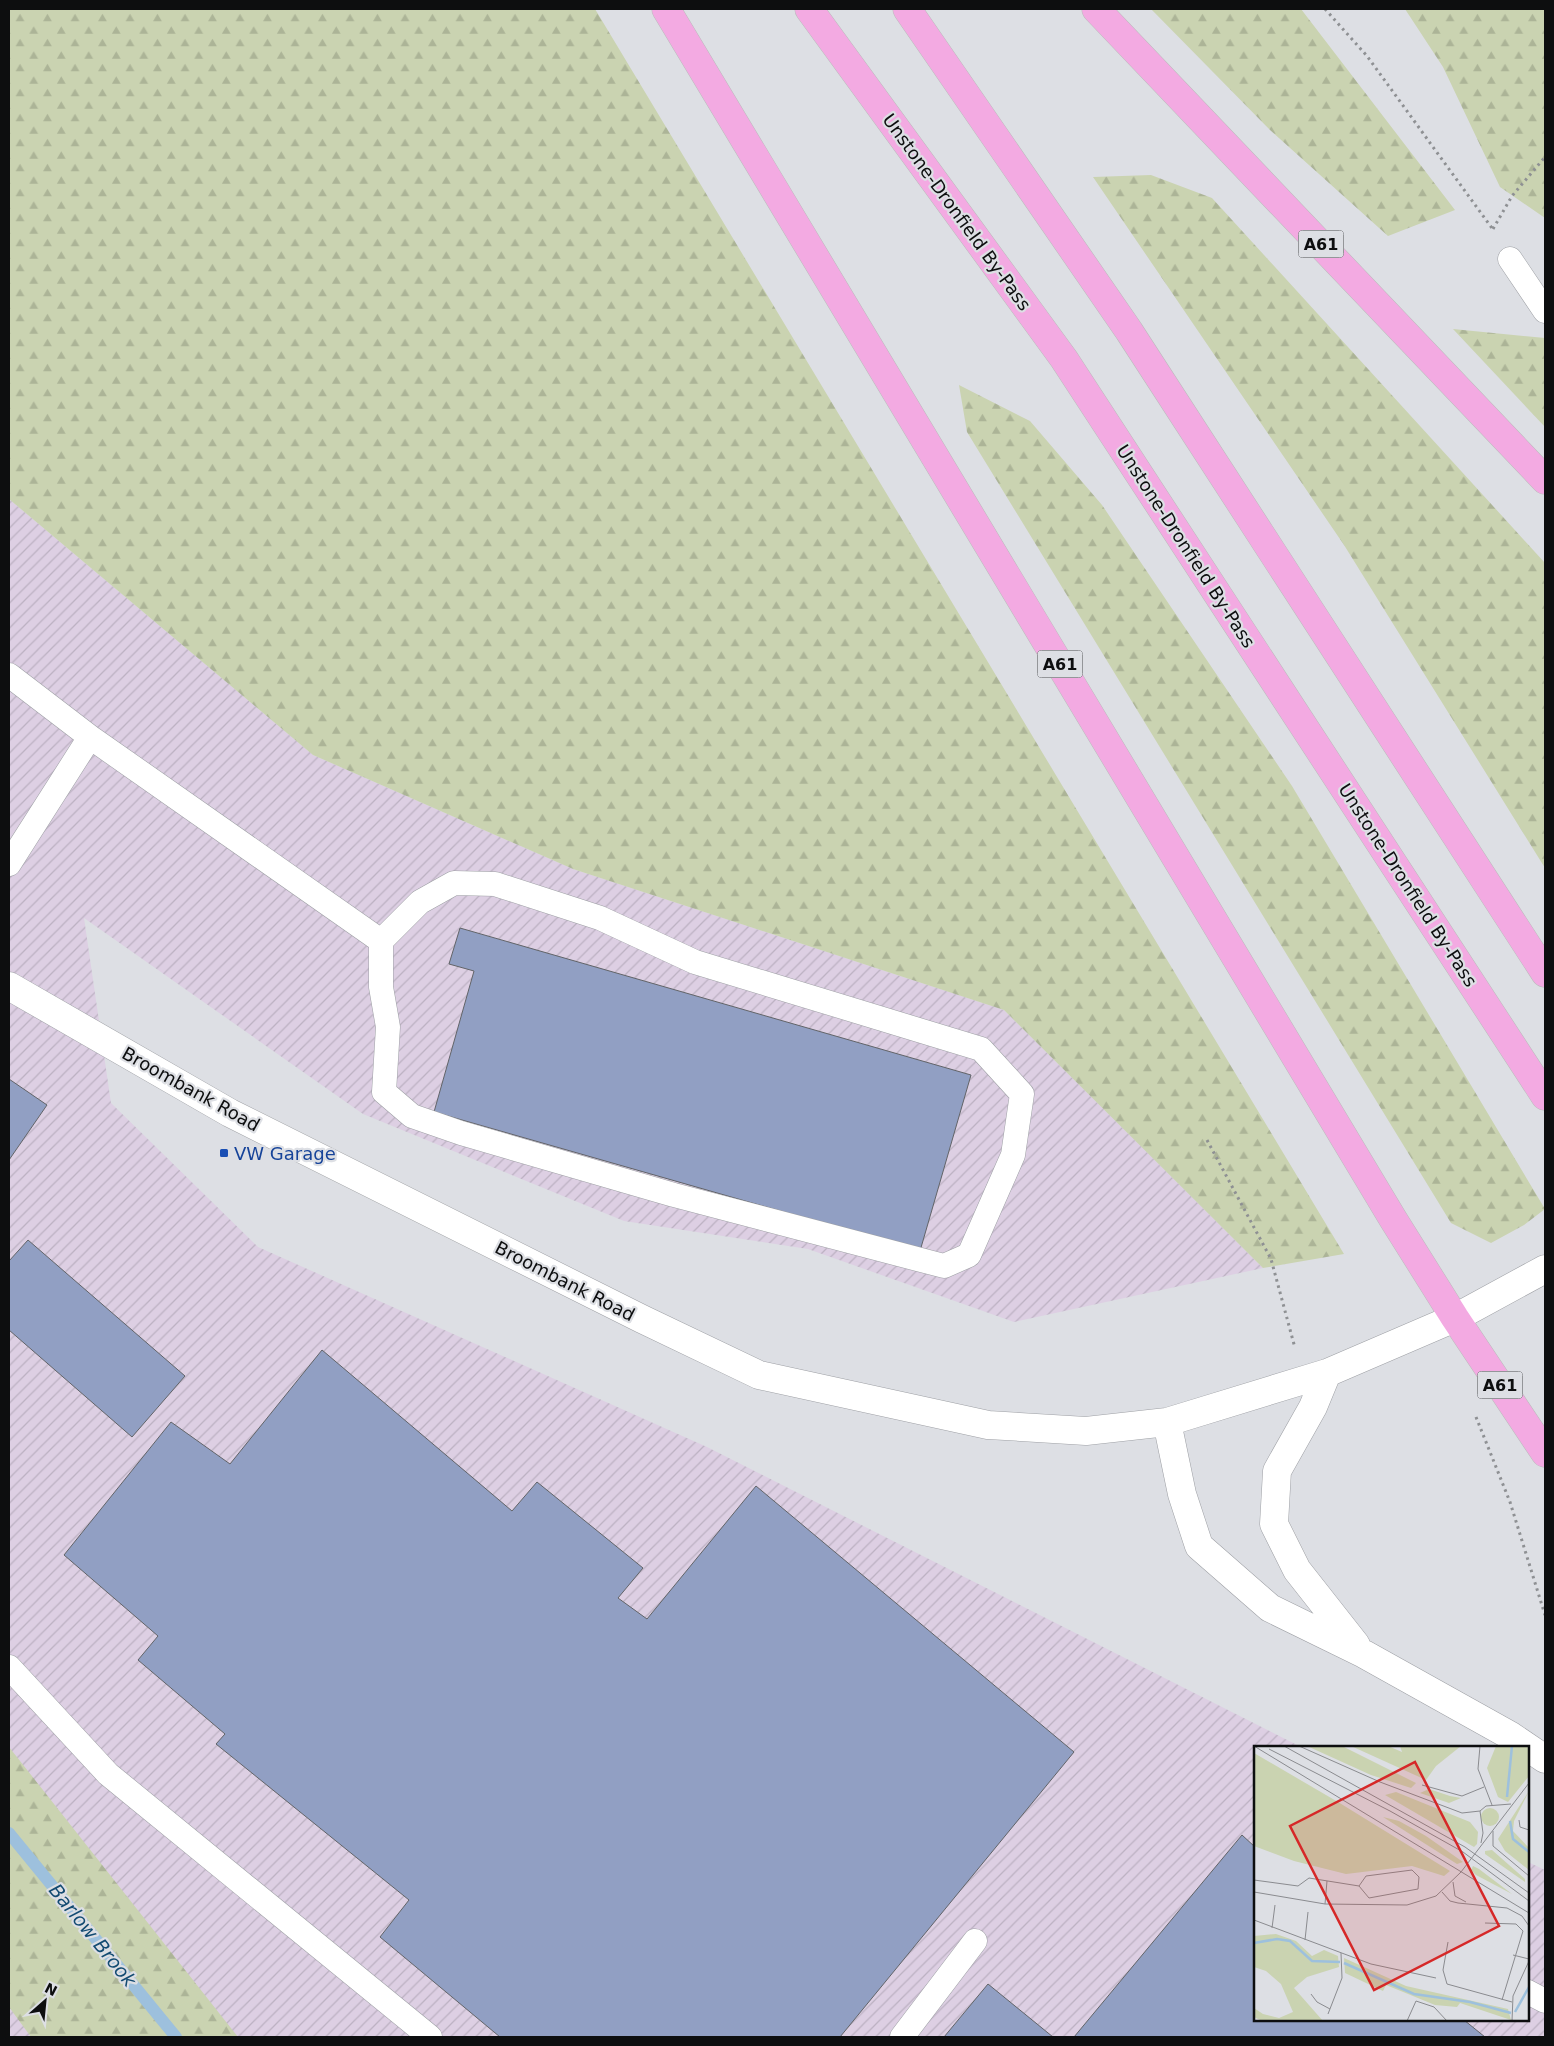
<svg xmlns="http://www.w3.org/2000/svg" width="1554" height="2046" viewBox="0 0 1554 2046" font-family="'DejaVu Sans',sans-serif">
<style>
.industrial{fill:url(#industrial-furrows)}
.forest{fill:url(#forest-firs)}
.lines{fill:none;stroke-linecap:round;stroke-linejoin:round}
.stream{stroke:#9dc0dd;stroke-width:12}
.building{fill:#919fc3;stroke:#626468}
.service-casing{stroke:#9ea0a5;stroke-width:25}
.tertiary-casing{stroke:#9ea0a5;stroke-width:29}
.secondary-casing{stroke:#9ea0a5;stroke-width:29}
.trunk-casing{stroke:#bbbcbc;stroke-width:29}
.path{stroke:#8e9093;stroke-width:3;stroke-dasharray:2.5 4;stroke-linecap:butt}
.service{stroke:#fff;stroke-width:24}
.tertiary{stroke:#fff;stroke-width:28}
.secondary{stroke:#fff;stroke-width:28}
.trunk{stroke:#f3aae2;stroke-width:28}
.transit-dot{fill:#1a4fb4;stroke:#dddfe4;stroke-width:2}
.labels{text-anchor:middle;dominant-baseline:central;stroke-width:4.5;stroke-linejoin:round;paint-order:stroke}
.shield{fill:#dddfe4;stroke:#4b4d4f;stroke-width:1}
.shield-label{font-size:16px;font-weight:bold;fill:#0d0e0f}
.street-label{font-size:18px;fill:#0d0e0f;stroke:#dddfe4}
.transit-label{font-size:18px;fill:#164399;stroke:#dddfe4;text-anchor:start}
.water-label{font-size:19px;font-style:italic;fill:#134b72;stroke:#dddfe4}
.inset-river{fill:none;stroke:#9dc0dd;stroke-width:2.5}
.inset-road{fill:none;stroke:#8a8b8f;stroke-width:1}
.view{fill:#d62828;fill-opacity:0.15;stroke:#d62828;stroke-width:2.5}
.inset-edge{fill:none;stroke:#0d0e0f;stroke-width:2.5}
</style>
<defs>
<pattern id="industrial-furrows" width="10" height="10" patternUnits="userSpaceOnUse" patternTransform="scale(1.25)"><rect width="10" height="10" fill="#ddcfe3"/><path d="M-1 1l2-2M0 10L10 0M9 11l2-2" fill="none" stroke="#bcb1c2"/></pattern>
<pattern id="forest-firs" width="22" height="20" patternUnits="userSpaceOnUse" patternTransform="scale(1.25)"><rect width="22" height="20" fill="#cad3b1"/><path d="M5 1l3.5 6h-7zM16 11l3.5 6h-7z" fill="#acb497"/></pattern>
</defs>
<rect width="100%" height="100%" fill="#dddfe4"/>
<path class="industrial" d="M9 499 313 755 573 869 1004 1010 1263 1268 1014 1322 808 1249 624 1221 363 1114 84 918 111 1103 258 1247 707 1447 1301 1747H1255V2020H1528V1862L1545 1870V2037H9Z"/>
<path class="forest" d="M9 9H595L1344 1254 1263 1268 1004 1010 573 869 313 755 9 499Z
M1151 9H1301L1455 210 1388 236 1270 130Z
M1405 9H1545V218L1500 187 1443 67Z
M1151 175 1212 198 1545 563V868L1344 545 1093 177Z
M1453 329 1545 338V427Z
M959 385 1030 421 1102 505 1292 786 1545 1209 1524 1225 1491 1243 1451 1223 967 432Z
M9 1747 238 2037H31L9 2007Z"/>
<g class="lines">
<path class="stream" d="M9 1833 176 2037"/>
</g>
<path class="building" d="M460 928 971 1075 920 1251 434 1112 474 971 449 964Z
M9 1079 47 1105 9 1160Z
M28 1240 185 1376 132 1437 9 1330V1261Z
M322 1350 512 1511 537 1482 643 1568 618 1598 647 1619 756 1486 1074 1752 840 2037H500L380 1937 409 1900 216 1744 225 1734 138 1660 158 1636 64 1555 171 1422 230 1464Z
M1242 1835 1255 1847V2020H1464L1485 2037H1074Z
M988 1984 1053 2037H944Z"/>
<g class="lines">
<defs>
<path id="service" d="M1510 259 1545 311
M9 675 90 737 381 941
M9 864 90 737
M454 883 495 884 600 918 695 962 981 1049 1022 1094 1013 1155 969 1255 944 1266 674 1195 461 1133 412 1116 384 1092 388 1027 381 987V941L420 902Z
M9 1667 108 1774 430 2037
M1528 1992 1545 2001
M902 2037 975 1941"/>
<path id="tertiary" d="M9 986 230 1113 642 1319 759 1375 988 1425 1086 1431 1167 1422 1327 1373 1455 1318
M1327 1373 1313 1407 1277 1471 1274 1524 1297 1570 1356 1645
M1167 1422 1182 1494 1199 1546 1270 1608 1364 1654 1511 1736 1545 1759"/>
<path id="secondary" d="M1455 1318 1545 1269"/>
<path id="trunk" d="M666 9 1393 1219 1455 1318 1545 1453
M809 9 1064 359 1545 1096
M907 9 1129 331 1545 973
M1096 9 1545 480"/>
</defs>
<use href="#service" class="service-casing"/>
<use href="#tertiary" class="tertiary-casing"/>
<use href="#secondary" class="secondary-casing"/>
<use href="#trunk" class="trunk-casing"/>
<path class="path" d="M1325 9 1367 56 1494 231
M1493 229 1512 196 1545 157
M1207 1140 1271 1259 1295 1348
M1476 1417 1510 1502 1545 1615"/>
<use href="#service" class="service"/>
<use href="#tertiary" class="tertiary"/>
<use href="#secondary" class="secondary"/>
<use href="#trunk" class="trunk"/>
</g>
<rect class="transit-dot" x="219" y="1148" width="10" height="10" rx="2.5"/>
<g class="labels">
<g class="shield">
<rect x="1298.5" y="230.5" width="45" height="27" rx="4"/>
<rect x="1037.5" y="650.5" width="45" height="27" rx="4"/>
<rect x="1477.5" y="1371.5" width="45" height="27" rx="4"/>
</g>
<g class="shield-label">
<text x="1321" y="244">A61</text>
<text x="1060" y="664">A61</text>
<text x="1500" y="1385">A61</text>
</g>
<g class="street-label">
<text transform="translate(957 212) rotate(54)">Unstone-Dronfield By-Pass</text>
<text transform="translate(1186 546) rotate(57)">Unstone-Dronfield By-Pass</text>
<text transform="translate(1408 885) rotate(57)">Unstone-Dronfield By-Pass</text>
<text transform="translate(191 1089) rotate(29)">Broombank Road</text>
<text transform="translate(565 1281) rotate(27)">Broombank Road</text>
</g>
<g class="transit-label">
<text x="234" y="1153">VW Garage</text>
</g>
<g class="water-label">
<text transform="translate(93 1935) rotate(51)">Barlow Brook</text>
</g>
</g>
<g transform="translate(1254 1746)">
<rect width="275" height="275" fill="#dddfe4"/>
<path d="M227 71a9 9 0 1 1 18 0a9 9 0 1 1-18 0Z" fill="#cad3b1"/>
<path d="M53 0H88L162 37 157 42 117 29ZM97 0H134L148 6 146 0H207L182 20 172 34ZM242 0H275V30L254 56 244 51 233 22ZM0 7 84 56 196 125 190 130 158 120 92 128 40 115 0 100ZM175 43 196 50 207 52 195 57 166 47ZM275 45 260 75 259 85 275 102V124L251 105 244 93ZM142 46 216 76 224 86 223 98 220 101 131 49ZM129 71 145 75 172 90 209 116 203 118ZM238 104 271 133V136L231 108V105ZM219 120 225 123 258 148 222 129 217 124ZM22 188 42 195 58 210 70 204 84 210 85 221 53 231 40 242 69 275H8L0 271V262L9 268 25 272 39 266 27 238 12 225 0 221V190ZM90 212 152 240 254 263 257 274 206 257 203 261 181 259 132 239 129 245 91 227Z" fill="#cad3b1"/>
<path class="inset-river" d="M253 51 258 0M256 75 259 93 275 106M0 197 23 193 36 195 58 215 86 216M90 217 160 248 216 256 257 267M261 266 275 241"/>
<path class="inset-road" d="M0 0 275 167M30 0 211 101 275 147M45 0 126 36 208 67 226 65M226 0 224 23 238 59M15 3 136 65 209 106 275 155M168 39 208 50 230 41M265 74 266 81 275 84M239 85V100L275 130M227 97 229 87 226 65 232 60 257 58M158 124 165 131 164 143 115 152 105 140 112 130ZM207 126 275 37M0 134 44 140 55 132 105 140M199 136 201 150 212 156M0 146 71 158 153 159 182 150 207 126M188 146 196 155 204 157 253 162 268 170 275 180M71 158 73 135M0 174 117 218 182 232M231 177 262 178 269 185 248 254M18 182 21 159M51 194 54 166M194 196 189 224 193 238 258 256M259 209 275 213M57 248 63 256 76 263M74 268 88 232 87 207M153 275 162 255 180 261 193 275M258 275 259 250 275 215"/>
<path class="view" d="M161 16 245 180 120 244 36 80Z"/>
<rect width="275" height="275" class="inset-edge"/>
</g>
<rect width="1554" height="2046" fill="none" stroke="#0d0e0f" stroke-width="20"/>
<g transform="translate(45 2001) rotate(27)" stroke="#dddfe4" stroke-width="4" paint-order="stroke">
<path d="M0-4L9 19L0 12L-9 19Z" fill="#0d0e0f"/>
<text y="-8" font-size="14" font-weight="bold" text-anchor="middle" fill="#0d0e0f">N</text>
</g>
</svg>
